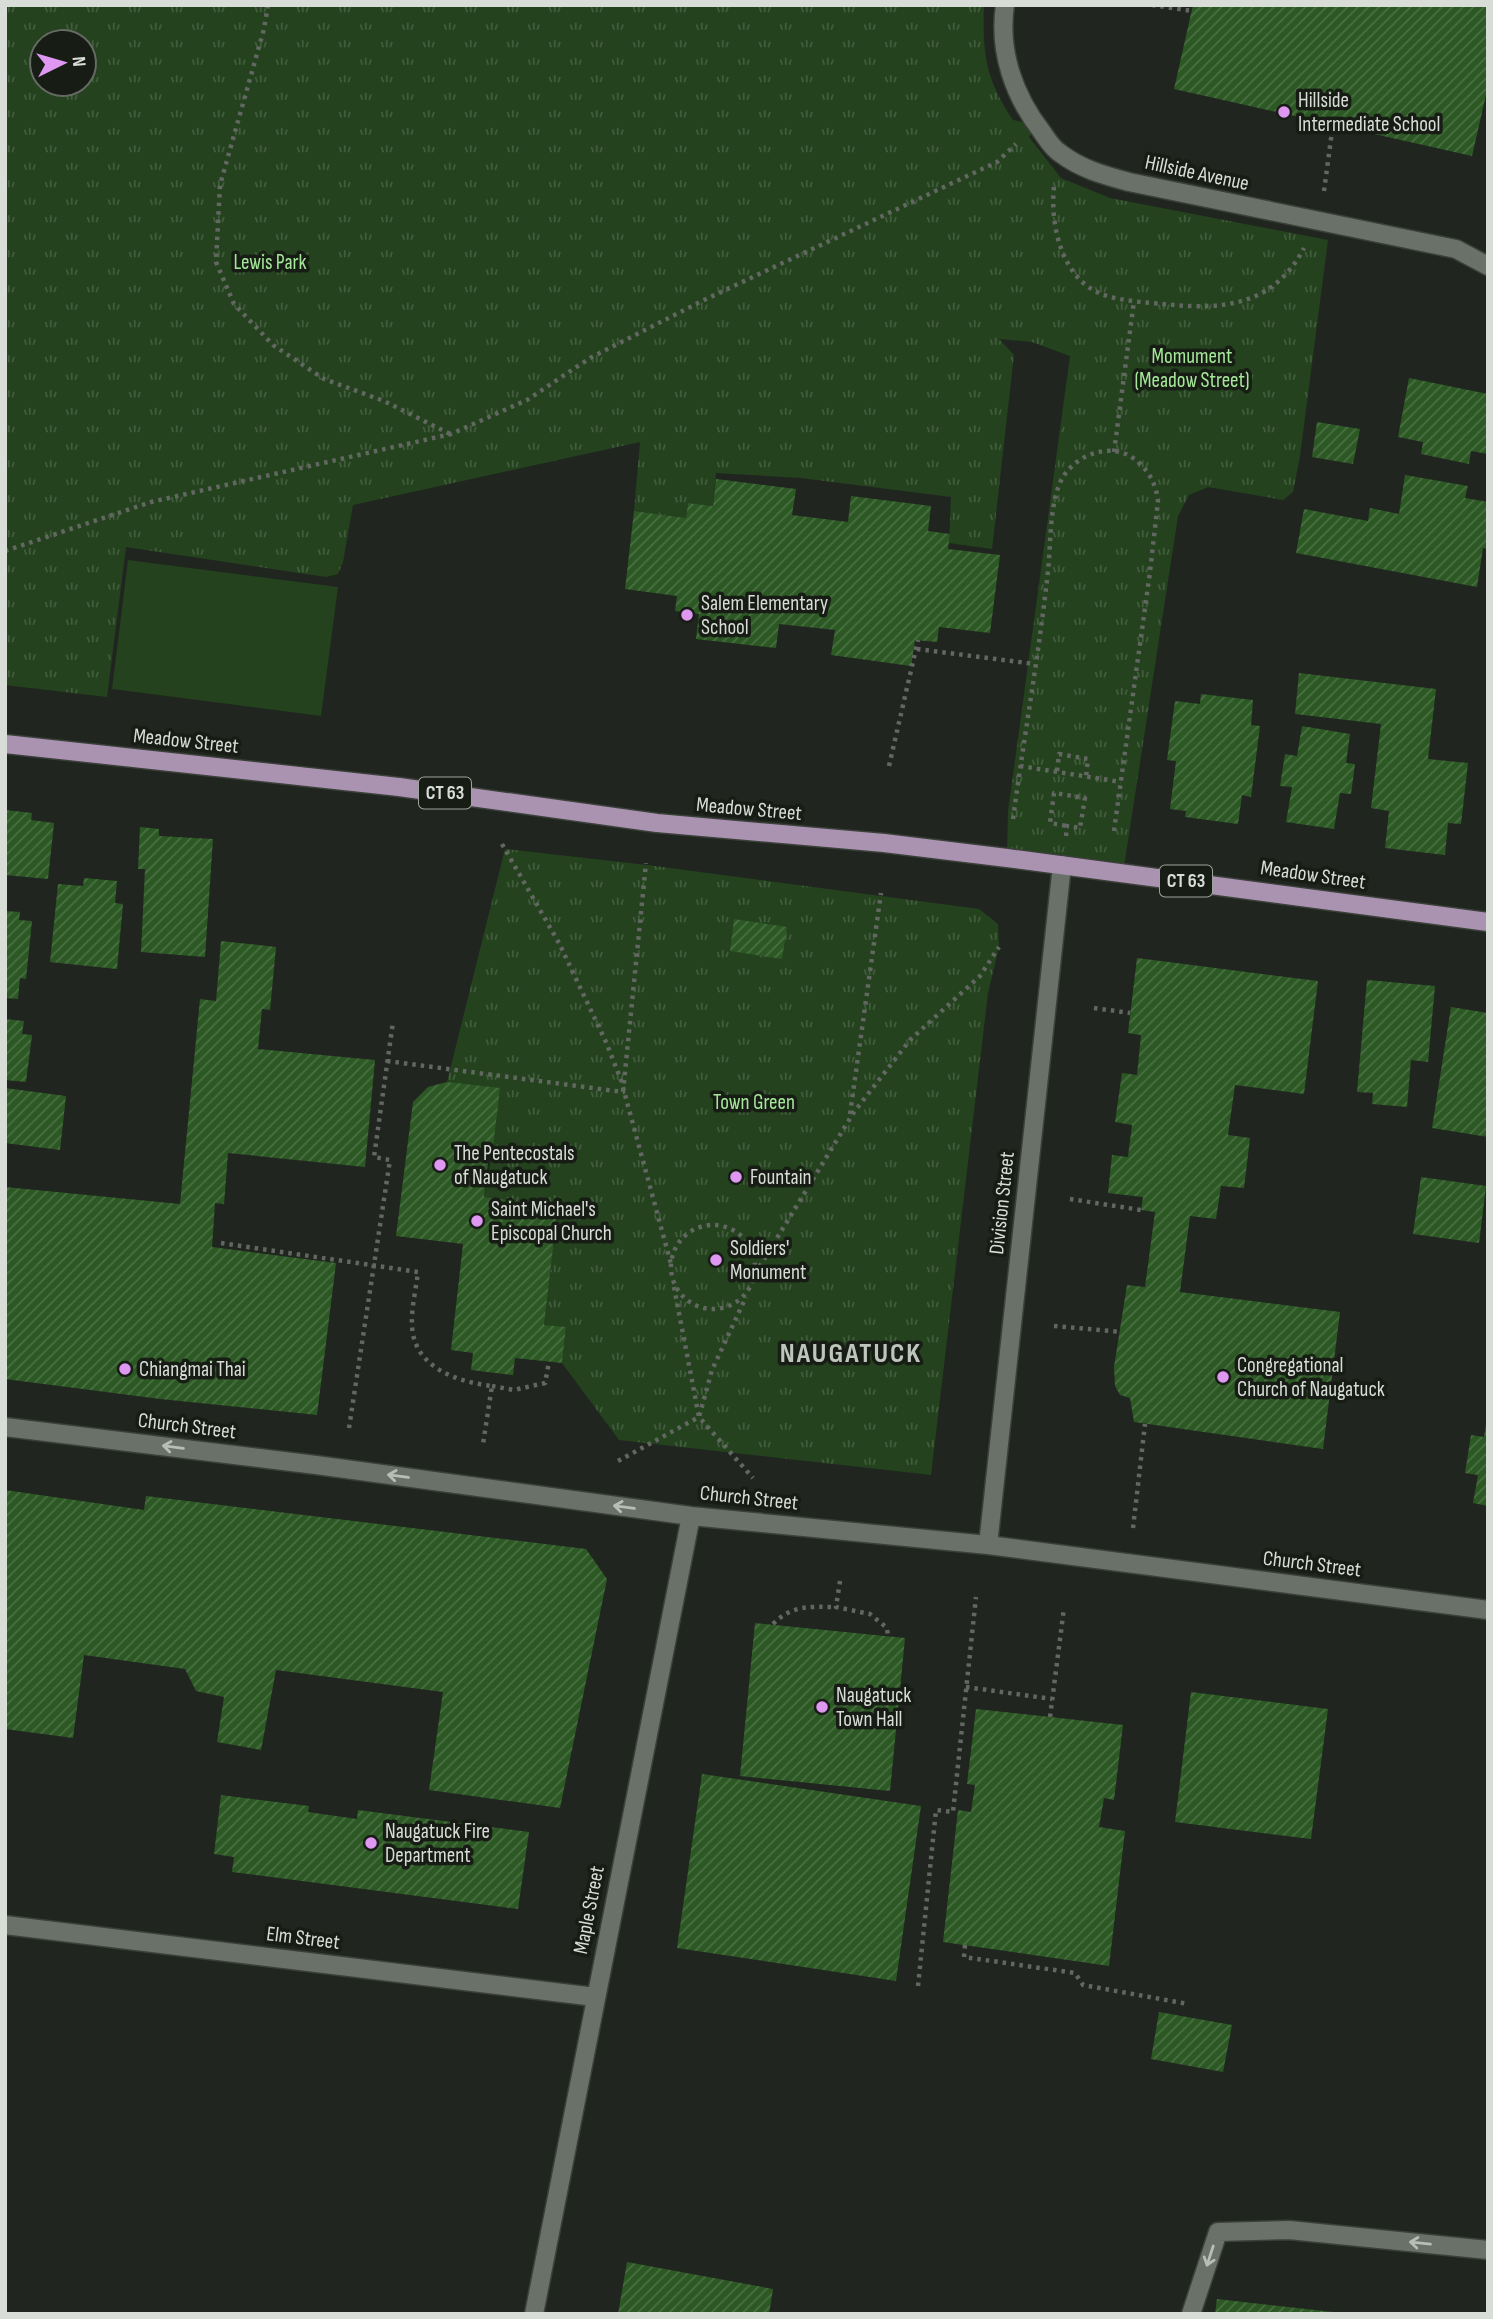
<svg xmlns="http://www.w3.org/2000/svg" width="1493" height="2319" viewBox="0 0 1493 2319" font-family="'Sofia Sans Condensed',sans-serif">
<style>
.grass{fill:#23421d}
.park{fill:url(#park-tufts);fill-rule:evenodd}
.building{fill:url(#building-hatch)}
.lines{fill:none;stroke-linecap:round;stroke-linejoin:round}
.minor-casing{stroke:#3b403a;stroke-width:21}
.major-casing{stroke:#3b403a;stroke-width:21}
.path{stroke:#626761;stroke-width:4.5;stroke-dasharray:3.5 5;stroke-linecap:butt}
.minor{stroke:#6a7168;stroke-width:18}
.major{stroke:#aa92b1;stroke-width:18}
.oneway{stroke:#b8bdb6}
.poi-dot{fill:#de98f2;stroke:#171d15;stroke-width:2.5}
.labels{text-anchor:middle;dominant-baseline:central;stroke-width:7;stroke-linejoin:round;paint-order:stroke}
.shield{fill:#171d15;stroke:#9fa39e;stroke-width:2}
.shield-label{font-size:19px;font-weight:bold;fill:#d9ddd8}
.poi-label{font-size:21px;fill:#d9ddd8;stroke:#171d15;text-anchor:start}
.street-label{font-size:21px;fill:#d9ddd8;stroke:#171d15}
.park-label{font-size:21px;fill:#a5e899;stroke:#171d15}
.district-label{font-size:28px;font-weight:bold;letter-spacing:2px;fill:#bec6bc;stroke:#171d15}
</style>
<defs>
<pattern id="park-tufts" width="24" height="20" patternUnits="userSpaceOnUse" patternTransform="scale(1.75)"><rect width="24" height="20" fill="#23421d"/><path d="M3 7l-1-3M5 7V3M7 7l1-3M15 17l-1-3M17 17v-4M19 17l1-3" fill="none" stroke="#425d3d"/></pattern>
<pattern id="building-hatch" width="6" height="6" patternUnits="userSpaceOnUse" patternTransform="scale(1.75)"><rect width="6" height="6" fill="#2c5824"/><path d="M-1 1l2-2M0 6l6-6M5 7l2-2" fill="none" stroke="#4a7043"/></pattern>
</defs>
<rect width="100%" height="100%" fill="#20261f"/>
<path class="grass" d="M128 560 338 587 321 716 112 689Z"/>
<path class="park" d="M5 5H984C982 53 986 80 1013 120L1036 125 1029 137 1061 178 1110 198 1328 240 1300 456 1293 492 1283 500 1208 487 1189 495 1178 516 1123 873 1007 858 1008 812 1070 356 1032 342 999 339 1014 355 992 549 949 543 951 497 801 478 716 473 713 506 688 503 686 518 634 511 640 442 353 505 343 562 338 574 326 577 126 547 107 697 5 685ZM42 42H84V84H42Z
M505 849 647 865 979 909 998 924 999 947 988 993 931 1475 619 1440 562 1363 566 1328 544 1325 558 1206 484 1197 492 1155 447 1082Z"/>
<path class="building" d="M1193 5H1488V86L1472 156 1174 89Z
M1409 378 1488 394V454L1471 451 1469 464 1421 454 1423 442 1398 437Z
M1317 422 1360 429 1353 464 1312 457Z
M1405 475 1468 486 1465 498 1488 502V549L1483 548 1477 587 1296 553 1304 509 1368 521 1370 508 1399 514Z
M716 479 796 489 792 515 848 522 851 496 931 506 928 531 950 534 948 549 1000 555 990 633 939 627 937 642 915 640 911 666 831 655 835 630 779 624 776 648 696 639 699 614 675 611 677 596 625 589 634 511 686 518 688 503 713 506Z
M1299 673 1436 689 1428 759 1468 763 1461 824 1448 823 1445 855 1385 848 1389 811 1371 808 1381 724 1295 714Z
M1201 694 1253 700 1251 725 1260 726 1251 797 1242 795 1238 824 1185 817 1186 811 1170 809 1176 761 1167 760 1175 701 1200 704Z
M1302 726 1350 734 1346 763 1355 764 1351 794 1340 793 1334 829 1286 822 1292 787 1280 786 1285 754 1297 756Z
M5 810 32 813 31 820 54 823 48 879 5 875Z
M140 827 159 829V836L213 839 205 957 141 952 145 869H138Z
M84 878 117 881 115 903 123 904 117 969 50 962 58 884 83 886Z
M5 911 20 912 19 920 32 921 26 979 20 978 18 999 5 998Z
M734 919 787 927 782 959 730 951Z
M221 941 276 947 270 1010 262 1009 258 1049 375 1060 365 1167 228 1153 224 1204 215 1203 212 1247 336 1263 317 1415 160 1399 5 1379V1187L180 1204 200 999 216 1001Z
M1137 958 1318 981 1304 1094 1235 1085 1228 1135 1250 1138 1244 1188 1221 1186 1216 1219 1190 1216 1180 1292 1340 1312 1323 1449 1134 1422 1130 1398 1120 1395 1115 1386 1114 1367 1127 1285 1145 1287 1155 1212 1141 1210 1143 1197 1108 1193 1112 1155 1128 1157 1132 1125 1115 1122 1122 1073 1137 1075 1141 1035 1128 1033Z
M1367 980 1435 986 1428 1062 1411 1060 1407 1107 1372 1104 1373 1093 1357 1092Z
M1451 1007 1488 1013V1137L1432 1128Z
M5 1019 24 1021 22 1034 32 1035 26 1082 5 1080Z
M447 1082 500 1088 492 1155 477 1154 475 1161 488 1163 484 1197 558 1206 544 1325 566 1327 562 1363 515 1358 513 1375 471 1370 473 1353 451 1350 463 1244 396 1236 413 1102 428 1087Z
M5 1088 66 1096 60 1150 5 1143Z
M1421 1177 1486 1186 1479 1243 1413 1234Z
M1486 1424 1488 1425V1506L1473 1503 1478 1475 1465 1473 1471 1435 1484 1437Z
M5 1490 144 1510 146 1496 586 1549 607 1579 560 1808 429 1790 443 1692 276 1670 261 1750 217 1742 224 1697 196 1691 185 1669 84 1655 73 1738 5 1729Z
M755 1623 905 1638 890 1791 740 1776Z
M1191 1692 1328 1709 1311 1839 1175 1822Z
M976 1709 1123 1725 1114 1800 1104 1798 1099 1827 1125 1831 1109 1966 943 1942 958 1810 971 1812 975 1785 967 1784Z
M702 1774 921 1806 896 1981 677 1948Z
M221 1795 309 1806 308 1812 357 1819 358 1810 529 1832 518 1909 232 1872 234 1857 214 1854Z
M1159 2012 1232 2025 1223 2072 1151 2059Z
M627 2262 773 2289 769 2314H618Z
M1217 2299 1333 2312V2314H1215Z"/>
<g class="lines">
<defs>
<path id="minor" d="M1005 5C998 51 1014 96 1042 132 1047 139 1052 148 1060 153 1081 169 1103 175 1129 182L1456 249 1488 266
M5 1427 316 1465 691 1516 988 1545 1488 1610
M988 1545 1062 865
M5 1925 595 1997
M534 2314 691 1516
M1191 2314 1218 2232 1289 2230 1488 2250"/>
<path id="major" d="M5 744 399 787 657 823 884 843 1007 858 1488 922"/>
</defs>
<use href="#minor" class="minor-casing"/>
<use href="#major" class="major-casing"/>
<path class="path" d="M268 5 264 29 220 185 216 262 234 304 273 345 324 379 384 401 450 434
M1152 5 1192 11
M1054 187C1050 224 1061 276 1099 293 1118 301 1142 302 1162 304 1222 310 1273 307 1304 248
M1324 191 1333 124
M1114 452 1134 301
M5 551 151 502 451 434 527 400 590 358 702 301 997 162 1016 144
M917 649 1035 664
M889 766 918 640
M1020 766 1121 782
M1057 771 1059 754 1088 759 1086 777
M1013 819C1024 737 1039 654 1048 571 1051 545 1049 500 1063 477 1077 454 1112 441 1136 460 1149 471 1156 484 1158 501L1150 572 1114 831
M1066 836 1067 826 1080 828 1085 798 1054 793 1050 823 1067 826
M502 844 559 943 606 1042 621 1080 671 1264
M1094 1008 1130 1013
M387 1061 623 1092 646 863
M850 1114 881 893
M1070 1199 1141 1210
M671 1267a42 42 0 1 1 84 0a42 42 0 1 1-84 0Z
M221 1243 418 1272C416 1289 411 1309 412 1326 414 1368 458 1382 492 1386L483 1444
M755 1274 854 1112 910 1040 980 976 999 947
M674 1287 699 1417 753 1478
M1054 1326 1121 1332
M492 1386 514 1390 545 1383 549 1362
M349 1428 390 1160 374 1157 393 1022
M618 1461 699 1417 712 1370 746 1297
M1133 1528 1145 1424
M840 1581 836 1607 870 1614 887 1628 888 1636
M773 1624C793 1604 810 1607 836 1607
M966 1687 1052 1699
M1050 1717 1064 1608
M965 1945 964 1957 1075 1973 1083 1985 1188 2004
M918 1986 936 1810 953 1812 976 1597"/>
<use href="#minor" class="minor"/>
<use href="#major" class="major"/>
</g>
<defs><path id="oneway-shaft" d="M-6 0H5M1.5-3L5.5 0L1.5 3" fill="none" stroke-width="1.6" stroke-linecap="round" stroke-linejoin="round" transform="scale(1.75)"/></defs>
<g class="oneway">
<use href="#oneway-shaft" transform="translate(173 1447) rotate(-173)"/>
<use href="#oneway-shaft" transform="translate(398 1476) rotate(-172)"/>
<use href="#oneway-shaft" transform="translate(624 1507) rotate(-172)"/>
<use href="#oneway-shaft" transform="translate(1420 2243) rotate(-174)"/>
<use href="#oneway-shaft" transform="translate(1210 2256) rotate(108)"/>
</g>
<g class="poi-dot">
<circle cx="1284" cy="112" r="7"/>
<circle cx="687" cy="615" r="7"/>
<circle cx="440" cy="1165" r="7"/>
<circle cx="736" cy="1177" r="7"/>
<circle cx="477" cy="1221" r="7"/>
<circle cx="716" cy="1260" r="7"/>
<circle cx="125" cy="1369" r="7"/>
<circle cx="1223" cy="1377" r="7"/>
<circle cx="822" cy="1707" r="7"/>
<circle cx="371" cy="1843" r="7"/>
</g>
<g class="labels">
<g class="shield">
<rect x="419" y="777.5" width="52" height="31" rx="5"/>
<rect x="1160" y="865.5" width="52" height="31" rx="5"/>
</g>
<g class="shield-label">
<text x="445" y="793">CT 63</text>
<text x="1186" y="881">CT 63</text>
</g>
<g class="poi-label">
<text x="1298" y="100">Hillside<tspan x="1298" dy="24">Intermediate School</tspan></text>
<text x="701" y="603">Salem Elementary<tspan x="701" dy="24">School</tspan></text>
<text x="454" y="1153">The Pentecostals<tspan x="454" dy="24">of Naugatuck</tspan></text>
<text x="750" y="1177">Fountain</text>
<text x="491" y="1209">Saint Michael's<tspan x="491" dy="24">Episcopal Church</tspan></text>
<text x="730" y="1248">Soldiers'<tspan x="730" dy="24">Monument</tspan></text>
<text x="1237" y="1365">Congregational<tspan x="1237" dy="24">Church of Naugatuck</tspan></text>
<text x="139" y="1369">Chiangmai Thai</text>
<text x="836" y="1695">Naugatuck<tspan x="836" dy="24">Town Hall</tspan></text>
<text x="385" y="1831">Naugatuck Fire<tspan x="385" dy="24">Department</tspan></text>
</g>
<g class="street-label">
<text transform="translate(1197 173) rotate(12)">Hillside Avenue</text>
<text transform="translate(186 741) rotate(6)">Meadow Street</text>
<text transform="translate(749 809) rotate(5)">Meadow Street</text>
<text transform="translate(1313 875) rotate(8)">Meadow Street</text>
<text transform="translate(1002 1203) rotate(-84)">Division Street</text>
<text transform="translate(187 1426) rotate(7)">Church Street</text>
<text transform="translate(749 1498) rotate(6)">Church Street</text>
<text transform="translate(1312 1564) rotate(7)">Church Street</text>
<text transform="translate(589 1910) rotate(-79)">Maple Street</text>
<text transform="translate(303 1938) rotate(7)">Elm Street</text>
</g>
<g class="park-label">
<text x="270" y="262">Lewis Park</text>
<text x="1192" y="356">Momument<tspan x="1192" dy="24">(Meadow Street)</tspan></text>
<text x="754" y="1102">Town Green</text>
</g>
<g class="district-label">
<text x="851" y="1353">NAUGATUCK</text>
</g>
</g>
<rect width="1493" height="2319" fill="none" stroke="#d9ddd8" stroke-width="14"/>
<g transform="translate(63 63) rotate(85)"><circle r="33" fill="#171d15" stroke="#656a63" stroke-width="2"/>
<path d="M0-5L12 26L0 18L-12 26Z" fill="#de98f2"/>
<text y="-10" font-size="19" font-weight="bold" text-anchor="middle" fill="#d9ddd8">N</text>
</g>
</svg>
